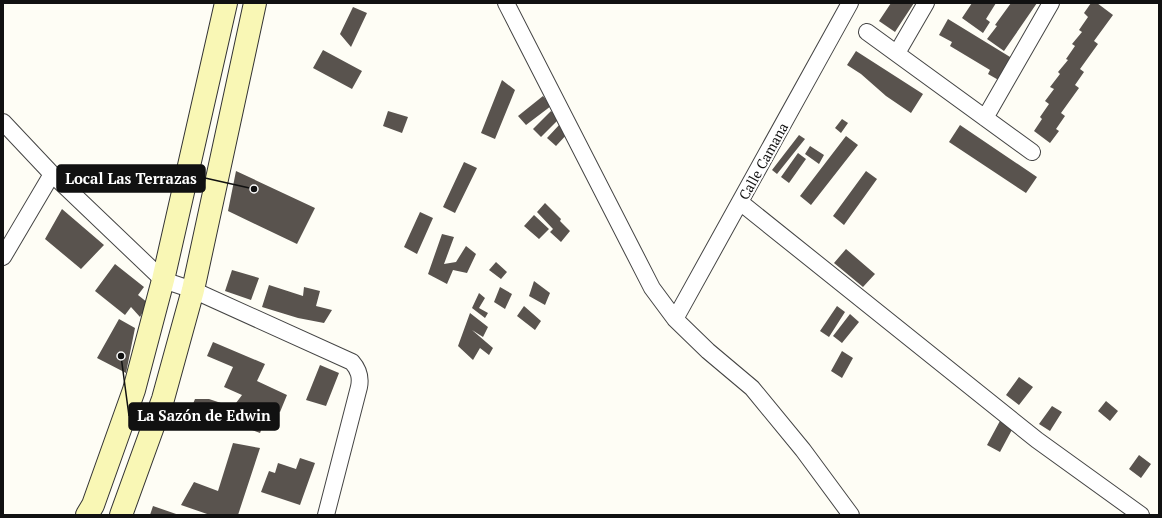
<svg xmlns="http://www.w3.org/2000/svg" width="1162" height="518" viewBox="0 0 1162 518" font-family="'PT Serif',serif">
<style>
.building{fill:#59534e}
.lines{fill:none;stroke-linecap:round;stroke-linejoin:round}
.street-casing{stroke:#444;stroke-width:18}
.secondary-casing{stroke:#333;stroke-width:24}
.street{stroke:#fff;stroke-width:16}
.secondary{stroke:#f9f7b5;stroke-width:22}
.labels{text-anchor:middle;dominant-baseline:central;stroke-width:4;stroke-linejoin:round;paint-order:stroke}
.street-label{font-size:14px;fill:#111;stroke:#fff}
.leader{fill:none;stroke:#111;stroke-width:1.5}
.callout-dot{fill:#111;stroke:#fff;stroke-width:1.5}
.callout{fill:#111;stroke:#111;stroke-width:1.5}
.callout-label{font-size:15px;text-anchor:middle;font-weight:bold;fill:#fff}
</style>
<rect width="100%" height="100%" fill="#fefdf5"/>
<path class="building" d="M891 3H914L895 32 879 21Z
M972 3H996L986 19 990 22 983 33 962 18Z
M1011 3H1037L1004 51 987 39 997 26 995 25Z
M1091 3H1097L1113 15 1094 41 1098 44 1080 69 1084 72 1075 85 1079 88 1061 113 1065 116 1056 129 1059 131 1050 143 1034 131 1042 119 1040 117 1049 104 1045 101 1054 89 1050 87 1060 74 1058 72 1068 60 1066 59 1075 46 1072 44 1082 32 1079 30 1088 17 1084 13Z
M353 7 367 13 351 47 340 34Z
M948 19 1015 60 1002 82 988 74 990 70 950 46 952 42 939 35Z
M323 50 362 71 352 89 313 68Z
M856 51 923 94 911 113 886 96 861 74 847 65Z
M502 80 515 90 495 139 481 133Z
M543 96 551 106 526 125 518 116Z
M388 111 408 117 402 133 383 126Z
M551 111 559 119 541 137 533 129Z
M842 119 848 123 841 133 835 128Z
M560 124 569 132 556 146 547 138Z
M960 125 1037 177 1026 193 949 142Z
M799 135 805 139 777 174 772 170Z
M846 136 858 145 811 205 800 196Z
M810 146 824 155 819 164 805 154Z
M798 153 806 159 789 183 781 177Z
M464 162 477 168 455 213 443 207Z
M236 171 315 208 297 244 228 211Z
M866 171 877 179 844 225 833 216Z
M545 203 561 219 560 221 570 231 561 242 550 232 553 229 537 212Z
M62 209 104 245 81 269 45 239Z
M420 212 433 218 417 254 404 247Z
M534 215 549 229 539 239 524 226Z
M442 234 454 237 444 264 456 262 466 246 476 254 467 273 453 270 447 284 428 274Z
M846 249 875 274 863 287 834 263Z
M496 262 507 272 501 279 489 270Z
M115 264 144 287 138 295 148 303 140 317 131 307 125 315 95 291Z
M232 270 259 278 251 300 225 291Z
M534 281 550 293 545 305 529 296Z
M269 285 303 296 304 287 320 291 316 306 332 310 324 323 298 318 262 307Z
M500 287 512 294 505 309 494 302Z
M479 293 485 298 479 308 488 313 485 318 472 308Z
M524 306 541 321 535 330 517 316Z
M837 306 845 312 829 337 820 331Z
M470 313 488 327 483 337 472 330 493 348 489 355 480 348 473 360 458 346Z
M850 314 859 322 842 343 833 336Z
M119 319 135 328 126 373 97 358Z
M213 342 265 364 257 381 287 395 280 412 270 408 260 433 203 411 196 428 185 423 195 399H209L233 407 242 395 224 387 233 367 207 356Z
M842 351 853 358 842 378 831 371Z
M320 365 339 373 326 406 306 400Z
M1019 377 1033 387 1019 405 1006 395Z
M1106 401 1118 411 1110 421 1098 411Z
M1052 406 1062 412 1050 431 1039 424Z
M1001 419 1014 426 1000 452 987 445Z
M233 443 260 448 238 515H210L181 505 194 482 218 491Z
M1139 455 1151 464 1141 478 1129 469Z
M300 458 315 463 300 505 261 492 269 471 275 473 278 463 296 469Z
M153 506 179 515H150Z"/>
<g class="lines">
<defs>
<path id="street" d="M506 3 652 288 675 319 708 351 752 388 803 450 851 515
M867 32 1032 152
M897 53 926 3
M985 118 1051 3
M3 122 52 174 163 280 193 290 352 362C359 370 361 377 359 387L326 515
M740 202 1037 440 1141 515
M3 257 52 174
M675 319 850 3"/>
<path id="secondary" d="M87 515 93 505 134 390 163 280 226 3
M121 515 163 399 193 290 255 3"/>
</defs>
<use href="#street" class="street-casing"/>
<use href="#secondary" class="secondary-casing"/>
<use href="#street" class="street"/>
<use href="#secondary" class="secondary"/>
</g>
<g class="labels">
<g class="street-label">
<text transform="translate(763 161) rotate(-61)">Calle Camana</text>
</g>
</g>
<path class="leader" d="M254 189L205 178M121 356L129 416"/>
<g class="callout-dot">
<circle cx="254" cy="189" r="4"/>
<circle cx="121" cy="356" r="4"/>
</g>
<g class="callout">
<rect x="57" y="165" width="148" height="27" rx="4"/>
<rect x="129" y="403" width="150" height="27" rx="4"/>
</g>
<g class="callout-label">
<text x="131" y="184">Local Las Terrazas</text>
<text x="204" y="421">La Sazón de Edwin</text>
</g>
<rect width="1162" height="518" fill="none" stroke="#111111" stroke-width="8"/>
</svg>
